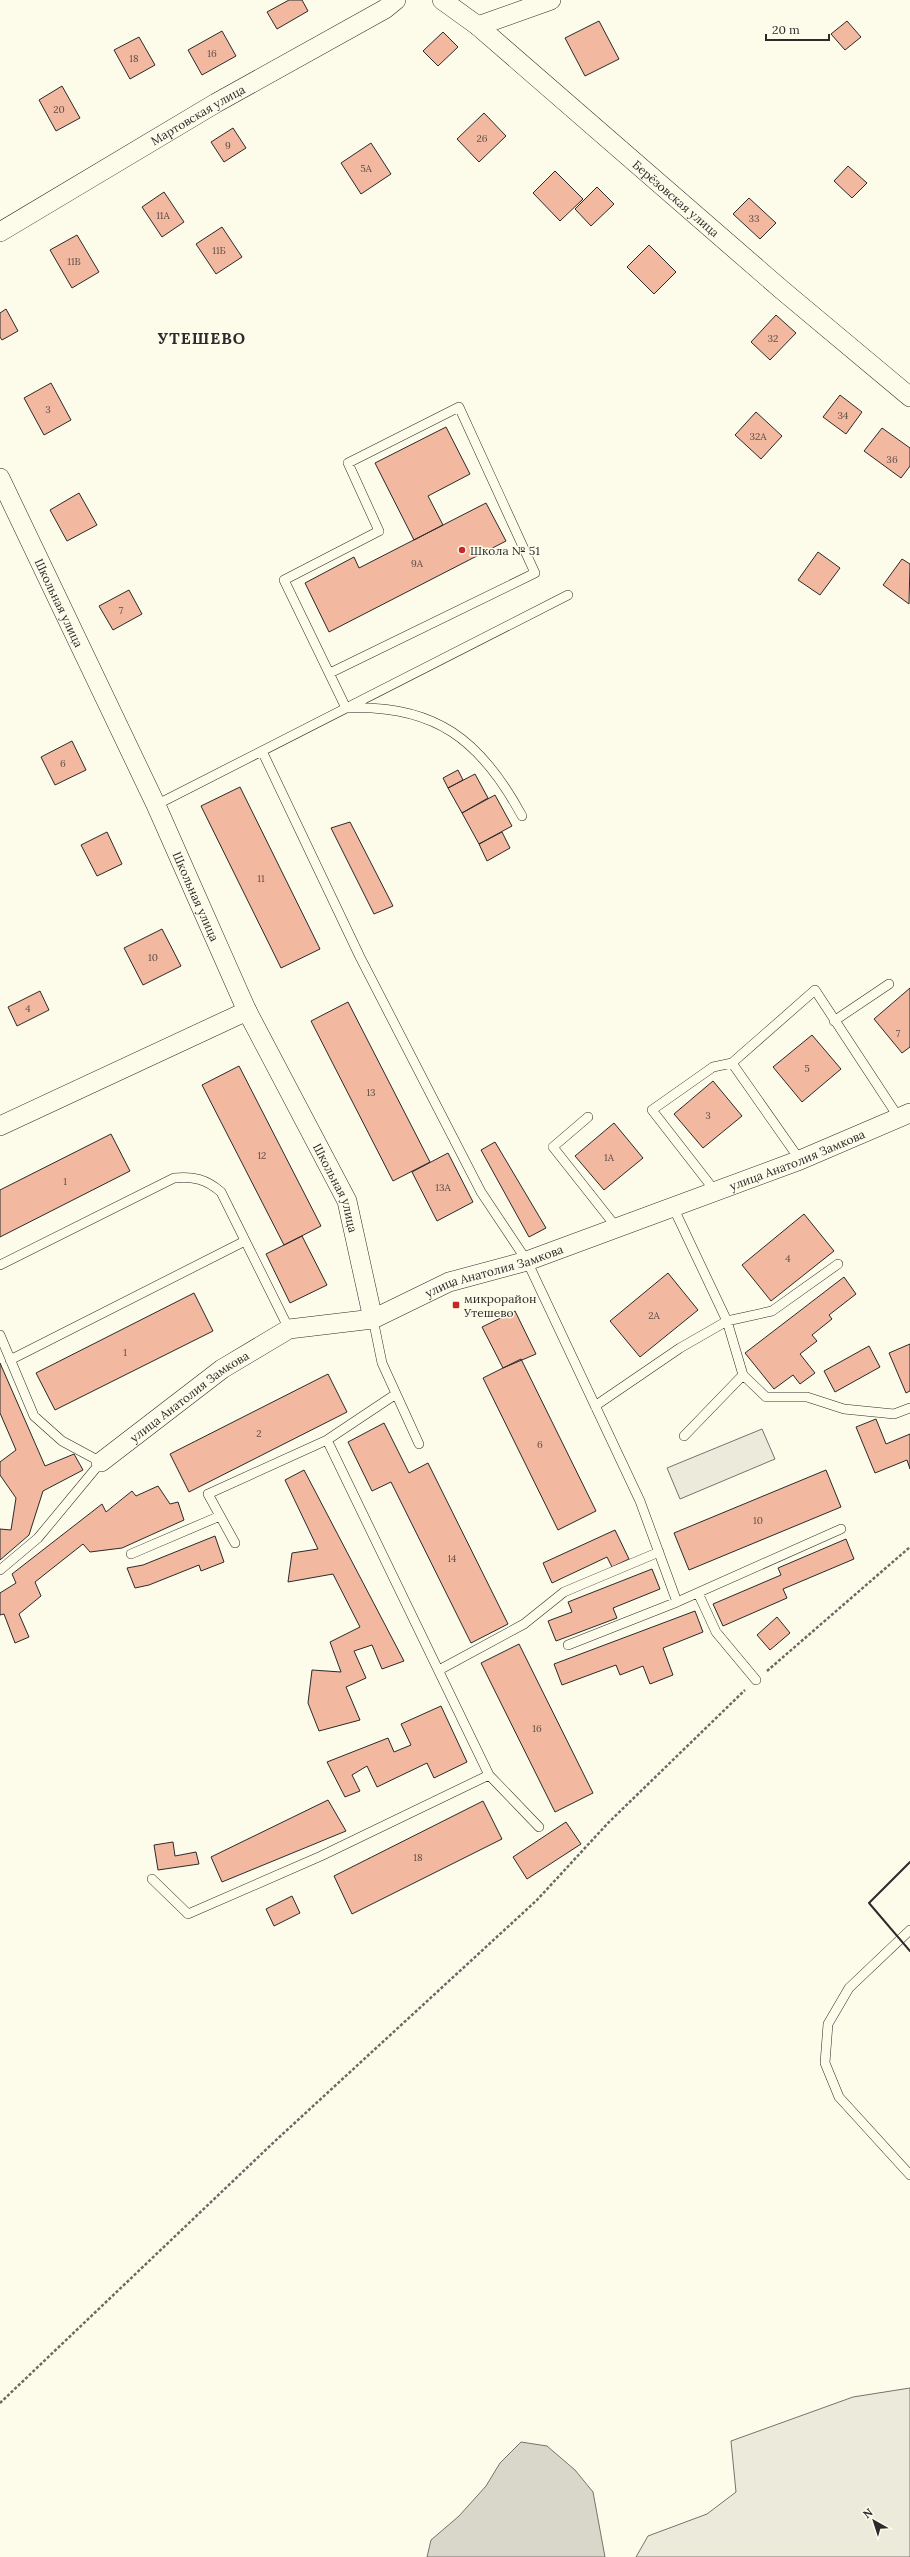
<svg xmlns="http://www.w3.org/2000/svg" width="910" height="2557" viewBox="0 0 910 2557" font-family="Lora,serif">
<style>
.green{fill:#ecebdb;stroke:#74746e}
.water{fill:#d8d7c9;stroke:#74746e}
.building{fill:#f2b8a0;stroke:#2b2b2b}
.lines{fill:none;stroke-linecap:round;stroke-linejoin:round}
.lane-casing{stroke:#2b2b2b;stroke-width:10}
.street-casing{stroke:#2b2b2b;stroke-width:20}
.path{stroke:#6a6964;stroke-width:2.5;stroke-dasharray:3 2;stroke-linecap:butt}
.lane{stroke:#fdfbea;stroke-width:9}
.street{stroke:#fdfbea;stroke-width:19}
.wall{stroke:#2b2b2b;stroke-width:2}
.poi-dot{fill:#c62828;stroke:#fdfbea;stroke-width:1.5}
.labels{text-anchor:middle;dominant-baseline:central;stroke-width:3;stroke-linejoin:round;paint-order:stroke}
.number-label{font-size:10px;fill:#5d4e48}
.street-label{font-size:12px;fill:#2b2b2b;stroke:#fdfbea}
.poi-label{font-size:12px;fill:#2b2b2b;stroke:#fdfbea;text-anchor:start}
.district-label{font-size:16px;font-weight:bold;letter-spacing:1px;fill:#2b2b2b;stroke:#fdfbea}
</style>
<rect width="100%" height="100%" fill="#fdfbea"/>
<path class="green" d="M762 1429 775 1459 680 1499 667 1468Z
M910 2388V2557H636L648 2536 707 2514 736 2492 731 2441 853 2397Z"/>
<path class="water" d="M521 2442 547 2446 575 2470 593 2492 605 2557H427L431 2540 459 2516 486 2486 500 2463Z"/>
<path class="building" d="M289 0H302L308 11 277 29 267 12Z
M599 21 619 59 585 76 565 38Z
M847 21 861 37 845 50 831 34Z
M222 31 236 56 202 75 188 50Z
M443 32 458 47 438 66 423 51Z
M139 37 155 65 130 79 114 50Z
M62 86 80 118 56 131 39 100Z
M484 113 506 136 479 162 457 139Z
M233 128 246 148 224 162 211 142Z
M371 143 391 174 361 194 341 163Z
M848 166 867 183 852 198 834 181Z
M555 171 583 199 560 221 533 193Z
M597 187 614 204 591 226 575 209Z
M164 192 184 222 162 237 142 207Z
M749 198 776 223 760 239 733 214Z
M222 227 242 257 216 274 196 244Z
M77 235 99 272 72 288 50 250Z
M649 245 676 272 654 294 627 267Z
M6 309 18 331 2 340 0 337V313Z
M776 315 796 333 770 360 751 342Z
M51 383 71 420 44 435 24 398Z
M840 395 862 412 846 434 823 417Z
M756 412 782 436 761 459 735 435Z
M446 427 470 474 428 496 443 525 414 540 375 463Z
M882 428 910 448V466L901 478 864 451Z
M79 493 97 525 67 541 50 510Z
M486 503 506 541 329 632 305 583 354 557 359 568Z
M818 552 840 568 820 595 798 580Z
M902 559 910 564 909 604 883 585Z
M129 590 142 614 113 630 99 606Z
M72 741 86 770 55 785 41 757Z
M458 770 463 780 448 788 443 778Z
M475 774 488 798 462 813 448 788Z
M240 787 320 949 281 968 201 806Z
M495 795 512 826 479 844 462 813Z
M350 822 393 906 374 914 331 828Z
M107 832 122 864 97 876 81 845Z
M502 832 510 848 487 861 479 844Z
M162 929 181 966 143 985 124 948Z
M910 988V1047L902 1053 874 1019Z
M40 991 49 1010 17 1026 8 1007Z
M348 1002 430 1162 393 1181 311 1021Z
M812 1035 841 1069 802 1102 773 1067Z
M239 1066 321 1226 284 1245 202 1085Z
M713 1081 742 1116 703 1148 674 1114Z
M614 1123 643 1158 604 1190 575 1156Z
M111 1134 130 1171 0 1237V1190Z
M495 1142 546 1228 529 1237 481 1150Z
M448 1153 473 1202 437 1221 412 1172Z
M804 1214 834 1251 771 1301 742 1265Z
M302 1236 327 1285 290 1303 266 1254Z
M668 1273 698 1310 640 1357 610 1321Z
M844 1277 856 1294 829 1315 832 1319 812 1335 817 1341 800 1354 815 1373 800 1384 793 1375 774 1389 745 1353Z
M194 1293 213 1331 55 1410 36 1373Z
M515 1311 536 1354 503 1368 482 1327Z
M910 1344V1391L906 1393 889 1353Z
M869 1346 880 1367 835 1392 824 1371Z
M521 1359 596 1511 558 1530 483 1378Z
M0 1363 45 1466 74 1454 83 1470 43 1491 29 1535 0 1560V1529L11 1530 16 1498 0 1475V1462L16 1450 0 1413Z
M328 1374 347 1412 189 1492 170 1454Z
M876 1419 886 1444 910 1434V1469L907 1460 875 1473 856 1427Z
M384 1423 409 1473 428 1463 508 1624 471 1643 391 1482 372 1491 348 1442Z
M304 1470 404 1661 382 1669 372 1645 354 1651 366 1678 346 1687 360 1720 319 1731 308 1703 312 1670 341 1672 330 1642 360 1627 333 1574 288 1582 292 1553 318 1549 285 1480Z
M826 1470 841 1507 689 1570 674 1533Z
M158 1486 170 1504 178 1502 184 1520 122 1548 90 1552 83 1544 35 1582 41 1596 19 1614 29 1637 15 1643 4 1614 0 1615V1593L16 1583 12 1574 102 1504 106 1512 132 1491 136 1496Z
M615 1530 629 1559 612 1567 607 1557 552 1583 543 1563Z
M215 1536 224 1562 201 1571 199 1565 149 1585 135 1588 127 1568 143 1565Z
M846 1539 854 1559 783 1589 787 1598 723 1626 713 1604 781 1575 778 1568Z
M652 1569 660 1589 613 1608 617 1618 556 1641 548 1621 572 1612 568 1602Z
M695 1611 703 1632 663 1648 673 1675 650 1684 643 1666 620 1675 616 1665 562 1685 554 1664Z
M777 1617 790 1633 770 1650 757 1635Z
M519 1644 593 1793 555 1812 481 1663Z
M441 1706 467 1762 434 1778 427 1763 377 1787 367 1766 352 1775 360 1791 345 1797 327 1762 388 1738 394 1752 411 1745 401 1724Z
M328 1800 346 1831 222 1882 211 1857Z
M483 1801 502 1839 352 1914 334 1876Z
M566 1822 581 1844 527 1879 513 1857Z
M173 1842 175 1856 196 1852 199 1864 158 1870 154 1845Z
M292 1896 300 1913 274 1926 266 1909Z"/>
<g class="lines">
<defs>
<path id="lane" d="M330 673 535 573 459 407 348 463 379 531 284 580 346 708C435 704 481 740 522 816
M262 751 360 957 481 1192 527 1261 640 1501 677 1602
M156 805 568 595
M834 1021 889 984
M588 1117 553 1147 617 1228
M800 1160 732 1063 815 990 899 1118
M715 1191 652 1110 713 1067 732 1063
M673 1207 727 1321 743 1375 766 1397H807L844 1409 894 1414 910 1408
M0 1265 174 1178C193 1176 206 1179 221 1192L289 1329
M373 1319 382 1363 419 1444
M0 1335 34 1416 62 1441 101 1462 38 1538 0 1570
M10 1360 245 1241
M595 1406 680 1348 727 1321 772 1311 838 1264
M684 1436 743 1375
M327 1440 489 1775 539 1827
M235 1543 208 1494 327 1440 396 1394
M131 1554 220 1516
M698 1593 716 1632 756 1680
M568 1645 677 1602 841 1529
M439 1670 524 1624 564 1592 659 1552
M152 1879 188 1914 321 1856 489 1775
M910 1930 849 1988 828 2024 825 2063 839 2097 910 2175"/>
<g id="street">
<path id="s1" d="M442 0 478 26 782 290 910 397"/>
<path d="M478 26 551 0"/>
<path id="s2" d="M0 232 216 103 385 9 396 0"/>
<path id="s3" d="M0 478 156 805 247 1011 347 1201 373 1319"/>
<path d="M0 1126 247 1011"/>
<path id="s4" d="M101 1462 222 1369 289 1329 373 1319 449 1282 527 1261 800 1160 910 1113"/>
</g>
</defs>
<use href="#lane" class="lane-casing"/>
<use href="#street" class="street-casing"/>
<path class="path" d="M767 1671 910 1547
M0 2403 274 2142 537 1900 608 1823 745 1690"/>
<use href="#lane" class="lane"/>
<use href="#street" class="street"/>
<path class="wall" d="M910 1862 869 1903 910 1951"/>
</g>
<g class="poi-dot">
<circle cx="462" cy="550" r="4"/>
<rect x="452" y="1301" width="8" height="8" rx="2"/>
</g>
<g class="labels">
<g class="number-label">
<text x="212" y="53">16</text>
<text x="134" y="58">18</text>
<text x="59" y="109">20</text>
<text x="482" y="138">26</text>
<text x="228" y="145">9</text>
<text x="366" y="168">5А</text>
<text x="163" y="215">11А</text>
<text x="754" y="218">33</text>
<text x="219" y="250">11Б</text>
<text x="74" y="261">11В</text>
<text x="773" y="338">32</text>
<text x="48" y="409">3</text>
<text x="843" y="415">34</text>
<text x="758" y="436">32А</text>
<text x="892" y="459">36</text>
<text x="417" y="563">9А</text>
<text x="121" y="610">7</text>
<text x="63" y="763">6</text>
<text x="261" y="878">11</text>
<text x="153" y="957">10</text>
<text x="28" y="1008">4</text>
<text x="898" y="1033">7</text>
<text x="807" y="1068">5</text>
<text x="371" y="1092">13</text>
<text x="708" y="1115">3</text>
<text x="262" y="1155">12</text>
<text x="609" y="1157">1А</text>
<text x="65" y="1181">1</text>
<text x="443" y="1187">13А</text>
<text x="788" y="1258">4</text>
<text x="654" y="1315">2А</text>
<text x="125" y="1352">1</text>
<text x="259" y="1433">2</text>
<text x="540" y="1444">6</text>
<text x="758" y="1520">10</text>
<text x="452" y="1558">14</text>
<text x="537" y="1728">16</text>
<text x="418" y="1857">18</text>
</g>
<g class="street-label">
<text stroke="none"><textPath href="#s2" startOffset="230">Мартовская улица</textPath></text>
<text stroke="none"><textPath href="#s1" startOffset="307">Берёзовская улица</textPath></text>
<text stroke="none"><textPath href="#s3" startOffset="138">Школьная улица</textPath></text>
<text stroke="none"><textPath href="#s3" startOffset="462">Школьная улица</textPath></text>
<text stroke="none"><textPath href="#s4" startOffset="769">улица Анатолия Замкова</textPath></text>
<text stroke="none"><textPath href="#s3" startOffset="786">Школьная улица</textPath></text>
<text stroke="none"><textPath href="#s4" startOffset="446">улица Анатолия Замкова</textPath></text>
<text stroke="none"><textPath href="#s4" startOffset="110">улица Анатолия Замкова</textPath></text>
</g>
<g class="poi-label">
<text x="470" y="550">Школа № 51</text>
<text x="464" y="1298">микрорайон<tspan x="464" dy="14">Утешево</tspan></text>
</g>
<g class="district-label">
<text x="202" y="338">УТЕШЕВО</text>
</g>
</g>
<g transform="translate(874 2521) rotate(321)" stroke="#fdfbea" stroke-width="3" paint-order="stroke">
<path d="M0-3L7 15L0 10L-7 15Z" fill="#2b2b2b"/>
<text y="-6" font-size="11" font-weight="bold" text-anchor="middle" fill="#2b2b2b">N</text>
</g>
<path d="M766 34v6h63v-6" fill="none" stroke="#2b2b2b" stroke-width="2"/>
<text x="772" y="34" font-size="12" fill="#2b2b2b" stroke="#fdfbea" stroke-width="3" paint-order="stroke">20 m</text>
</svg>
